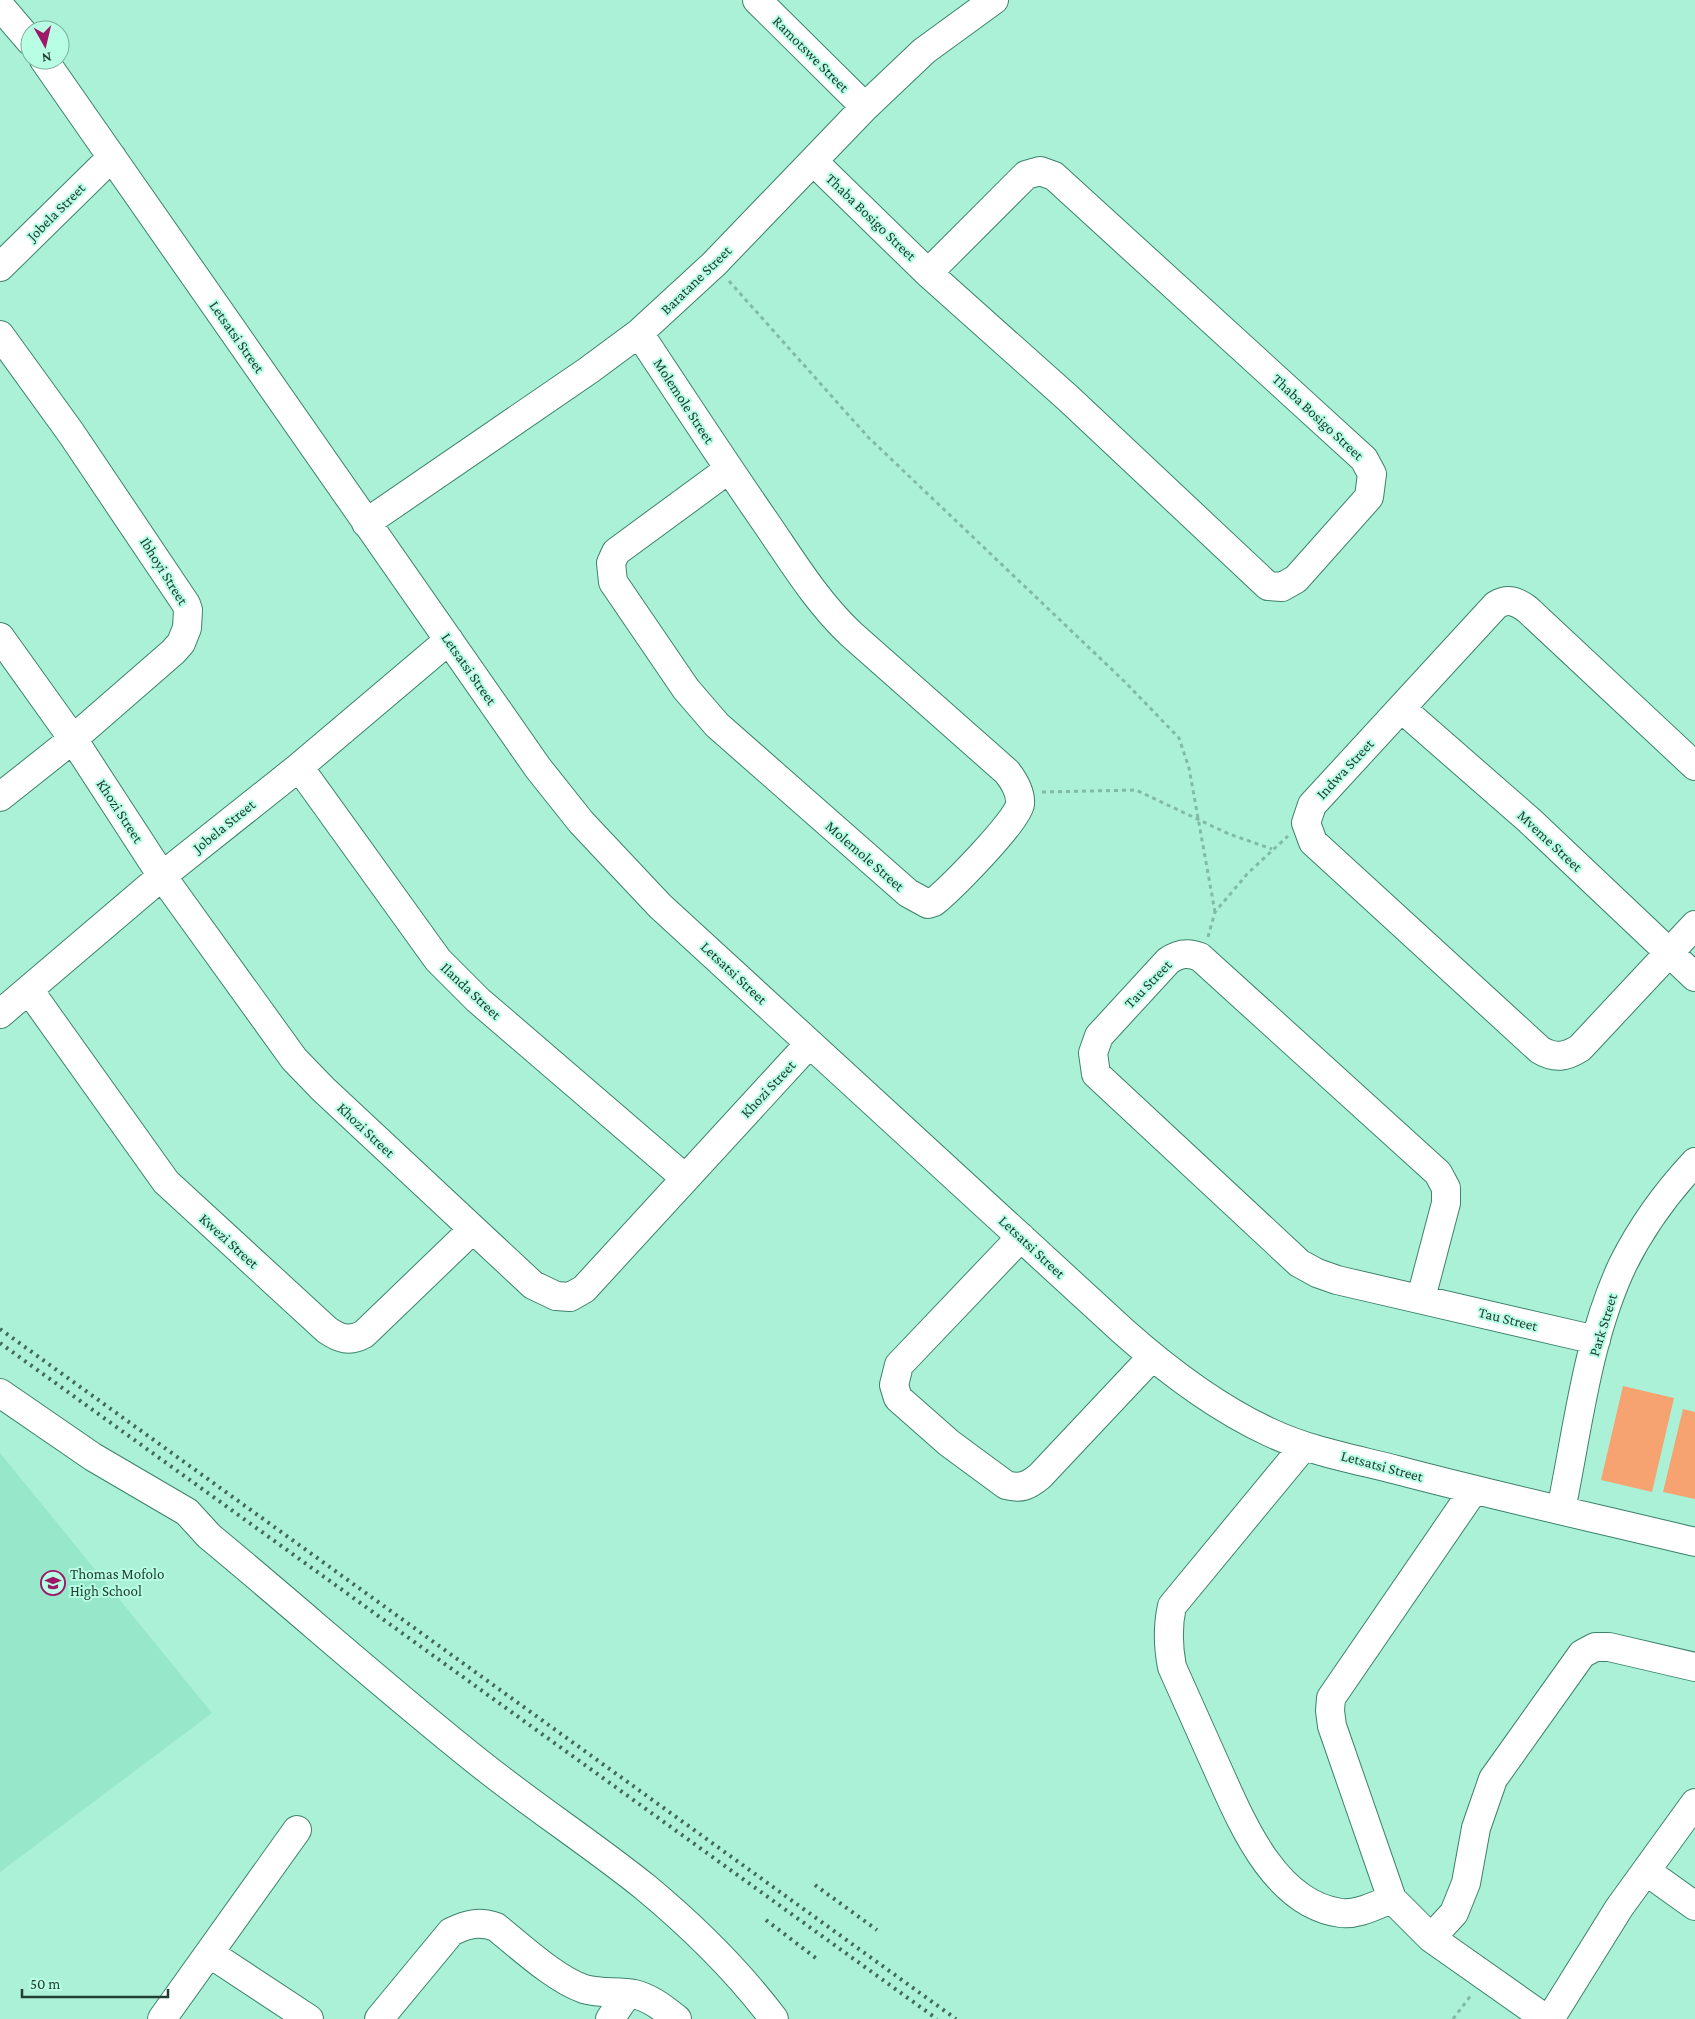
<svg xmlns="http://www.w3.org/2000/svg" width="1695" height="2019" viewBox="0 0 1695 2019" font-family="'Crimson Pro',serif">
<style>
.built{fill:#97e7cb}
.pitch{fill:#f6a271}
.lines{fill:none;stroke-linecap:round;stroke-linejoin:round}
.minor-casing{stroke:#3d826c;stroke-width:30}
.path{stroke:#80bba6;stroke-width:3;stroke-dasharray:4 4;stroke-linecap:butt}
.minor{stroke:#fff;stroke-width:28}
.rail{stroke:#42695c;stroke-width:4;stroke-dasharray:2.5 5;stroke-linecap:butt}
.labels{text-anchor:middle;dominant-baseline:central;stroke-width:4;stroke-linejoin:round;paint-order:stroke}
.street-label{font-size:15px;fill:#223f36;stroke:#b7fee5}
.poi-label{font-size:15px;fill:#223f36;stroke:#b7fee5;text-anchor:start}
</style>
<rect width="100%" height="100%" fill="#aaf1d8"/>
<path class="built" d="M0 1453 212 1713 0 1872Z"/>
<path class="pitch" d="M1623 1386 1674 1398 1652 1492 1601 1480Z
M1683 1409 1695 1412V1499L1663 1492Z"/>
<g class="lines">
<defs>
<path id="minor" d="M757 0 865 107
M0 6 30 41
M44 60 538 768 581 822 660 906 1124 1332C1168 1371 1215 1407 1269 1432 1309 1451 1354 1459 1397 1470 1495 1496 1595 1518 1695 1542
M813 161 928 273 1069 399 1268 586 1282 587 1296 579 1369 497 1372 474 1364 459 1054 176 1040 171 1026 175 928 273
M0 267 112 157
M639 333C680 395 721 458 764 520 791 559 816 601 851 634L1007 772C1014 781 1021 792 1020 804 1018 821 950 889 934 902L928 904 908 893 717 725 686 689 613 582 611 563 616 552 729 469
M0 335 71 433 186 604 188 610 187 628 181 643 173 652 73 739 0 797
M366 523 589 370 639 333 714 264 865 107 924 51 994 0
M0 637 73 739 162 876 294 1059 323 1089 533 1285 556 1296 570 1297 584 1289 809 1044
M1402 709 1529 820 1695 977
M1695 766 1527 609C1516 601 1508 598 1496 605L1312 805 1306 823 1313 842 1540 1050C1555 1059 1566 1057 1580 1048L1695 925
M299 767 438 960 478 1000 685 1178
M29 990 166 1182 327 1330C340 1339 350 1342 364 1334L472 1230
M0 1014 162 876 299 767 449 640
M1021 1237 899 1365 894 1385 898 1398 949 1443 1006 1485C1021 1489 1028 1486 1040 1476L1152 1357
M1421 1298 1446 1203V1188L1438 1173 1200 957C1188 952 1179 953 1168 961L1099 1036 1093 1053 1096 1074 1299 1263 1317 1273 1337 1280 1596 1340
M0 1393 93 1457 187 1512 209 1536C302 1613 392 1694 487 1769 539 1810 594 1846 645 1887 692 1926 737 1970 774 2019
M1304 1446 1172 1606C1167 1628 1168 1646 1172 1667 1186 1698 1200 1730 1214 1761 1239 1816 1272 1904 1341 1913 1358 1915 1376 1905 1392 1899L1431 1938 1546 2019
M1561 1510C1578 1428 1587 1340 1623 1264 1642 1226 1666 1193 1695 1162
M1646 1871 1695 1906
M1392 1899 1332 1726 1330 1711 1331 1698 1473 1491
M1431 1938 1454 1913 1466 1883 1476 1828 1493 1779 1582 1654 1595 1647H1609L1695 1667
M209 1953 309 2019
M162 2019 297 1830
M379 2019 451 1932C467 1924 479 1921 496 1927 521 1947 555 1979 584 1989 601 1994 618 1991 634 1994 651 1998 664 2009 677 2019
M610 2019 628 1993
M1550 2019 1619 1908 1695 1803"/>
</defs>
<use href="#minor" class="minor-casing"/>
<path class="path" d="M729 281 868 437 1125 682 1179 738 1189 768 1215 912
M1042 792 1136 790 1229 834 1272 849
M1208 937 1215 912 1248 873 1288 836
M1453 2019 1472 1994"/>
<use href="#minor" class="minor"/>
<path class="rail" d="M0 1329 956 2019
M0 1343 937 2019
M815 1885 877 1930
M766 1920 817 1959"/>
</g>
<defs>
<symbol id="school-ring" viewBox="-11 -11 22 22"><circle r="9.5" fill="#b7fee5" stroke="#9e1868" stroke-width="1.5"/><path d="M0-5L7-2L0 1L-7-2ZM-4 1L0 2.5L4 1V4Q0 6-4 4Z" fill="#9e1868"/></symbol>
</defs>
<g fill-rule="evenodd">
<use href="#school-ring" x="39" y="1569" width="28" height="28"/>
</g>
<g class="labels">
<g class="street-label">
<text transform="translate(811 54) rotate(45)">Ramotswe Street</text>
<text transform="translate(56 212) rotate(-45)">Jobela Street</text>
<text transform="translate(871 217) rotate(44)">Thaba Bosigo Street</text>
<text transform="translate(696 280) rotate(-44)">Baratane Street</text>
<text transform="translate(237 337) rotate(55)">Letsatsi Street</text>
<text transform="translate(684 401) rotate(57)">Molemole Street</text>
<text transform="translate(1318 417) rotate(43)">Thaba Bosigo Street</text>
<text transform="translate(164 571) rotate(58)">Ibhoyi Street</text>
<text transform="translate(469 669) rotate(55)">Letsatsi Street</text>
<text transform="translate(1345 769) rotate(-47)">Indwa Street</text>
<text transform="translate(120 811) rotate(57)">Khozi Street</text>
<text transform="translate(224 826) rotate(-39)">Jobela Street</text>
<text transform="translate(1550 841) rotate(43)">Mveme Street</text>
<text transform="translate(865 856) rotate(41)">Molemole Street</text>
<text transform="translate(734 973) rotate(43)">Letsatsi Street</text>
<text transform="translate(1148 984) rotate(-46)">Tau Street</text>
<text transform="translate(471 991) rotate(43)">Ilanda Street</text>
<text transform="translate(768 1089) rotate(-47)">Khozi Street</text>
<text transform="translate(366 1130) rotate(43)">Khozi Street</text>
<text transform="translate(229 1241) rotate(42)">Kwezi Street</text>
<text transform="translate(1032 1247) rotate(43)">Letsatsi Street</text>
<text transform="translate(1508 1319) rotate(14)">Tau Street</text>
<text transform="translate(1603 1325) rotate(-73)">Park Street</text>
<text transform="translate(1382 1466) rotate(15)">Letsatsi Street</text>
</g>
<g class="poi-label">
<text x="70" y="1574">Thomas Mofolo<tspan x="70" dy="17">High School</tspan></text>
</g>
</g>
<g transform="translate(45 45) rotate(172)"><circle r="24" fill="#b7fee5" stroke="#7bb29f"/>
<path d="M0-4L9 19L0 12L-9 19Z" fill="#9e1868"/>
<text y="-8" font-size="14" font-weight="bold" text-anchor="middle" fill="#223f36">N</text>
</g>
<path d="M22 1989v8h146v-8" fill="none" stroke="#223f36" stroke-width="2.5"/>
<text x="30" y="1989" font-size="15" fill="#223f36" stroke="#b7fee5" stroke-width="4" paint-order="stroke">50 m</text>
</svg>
